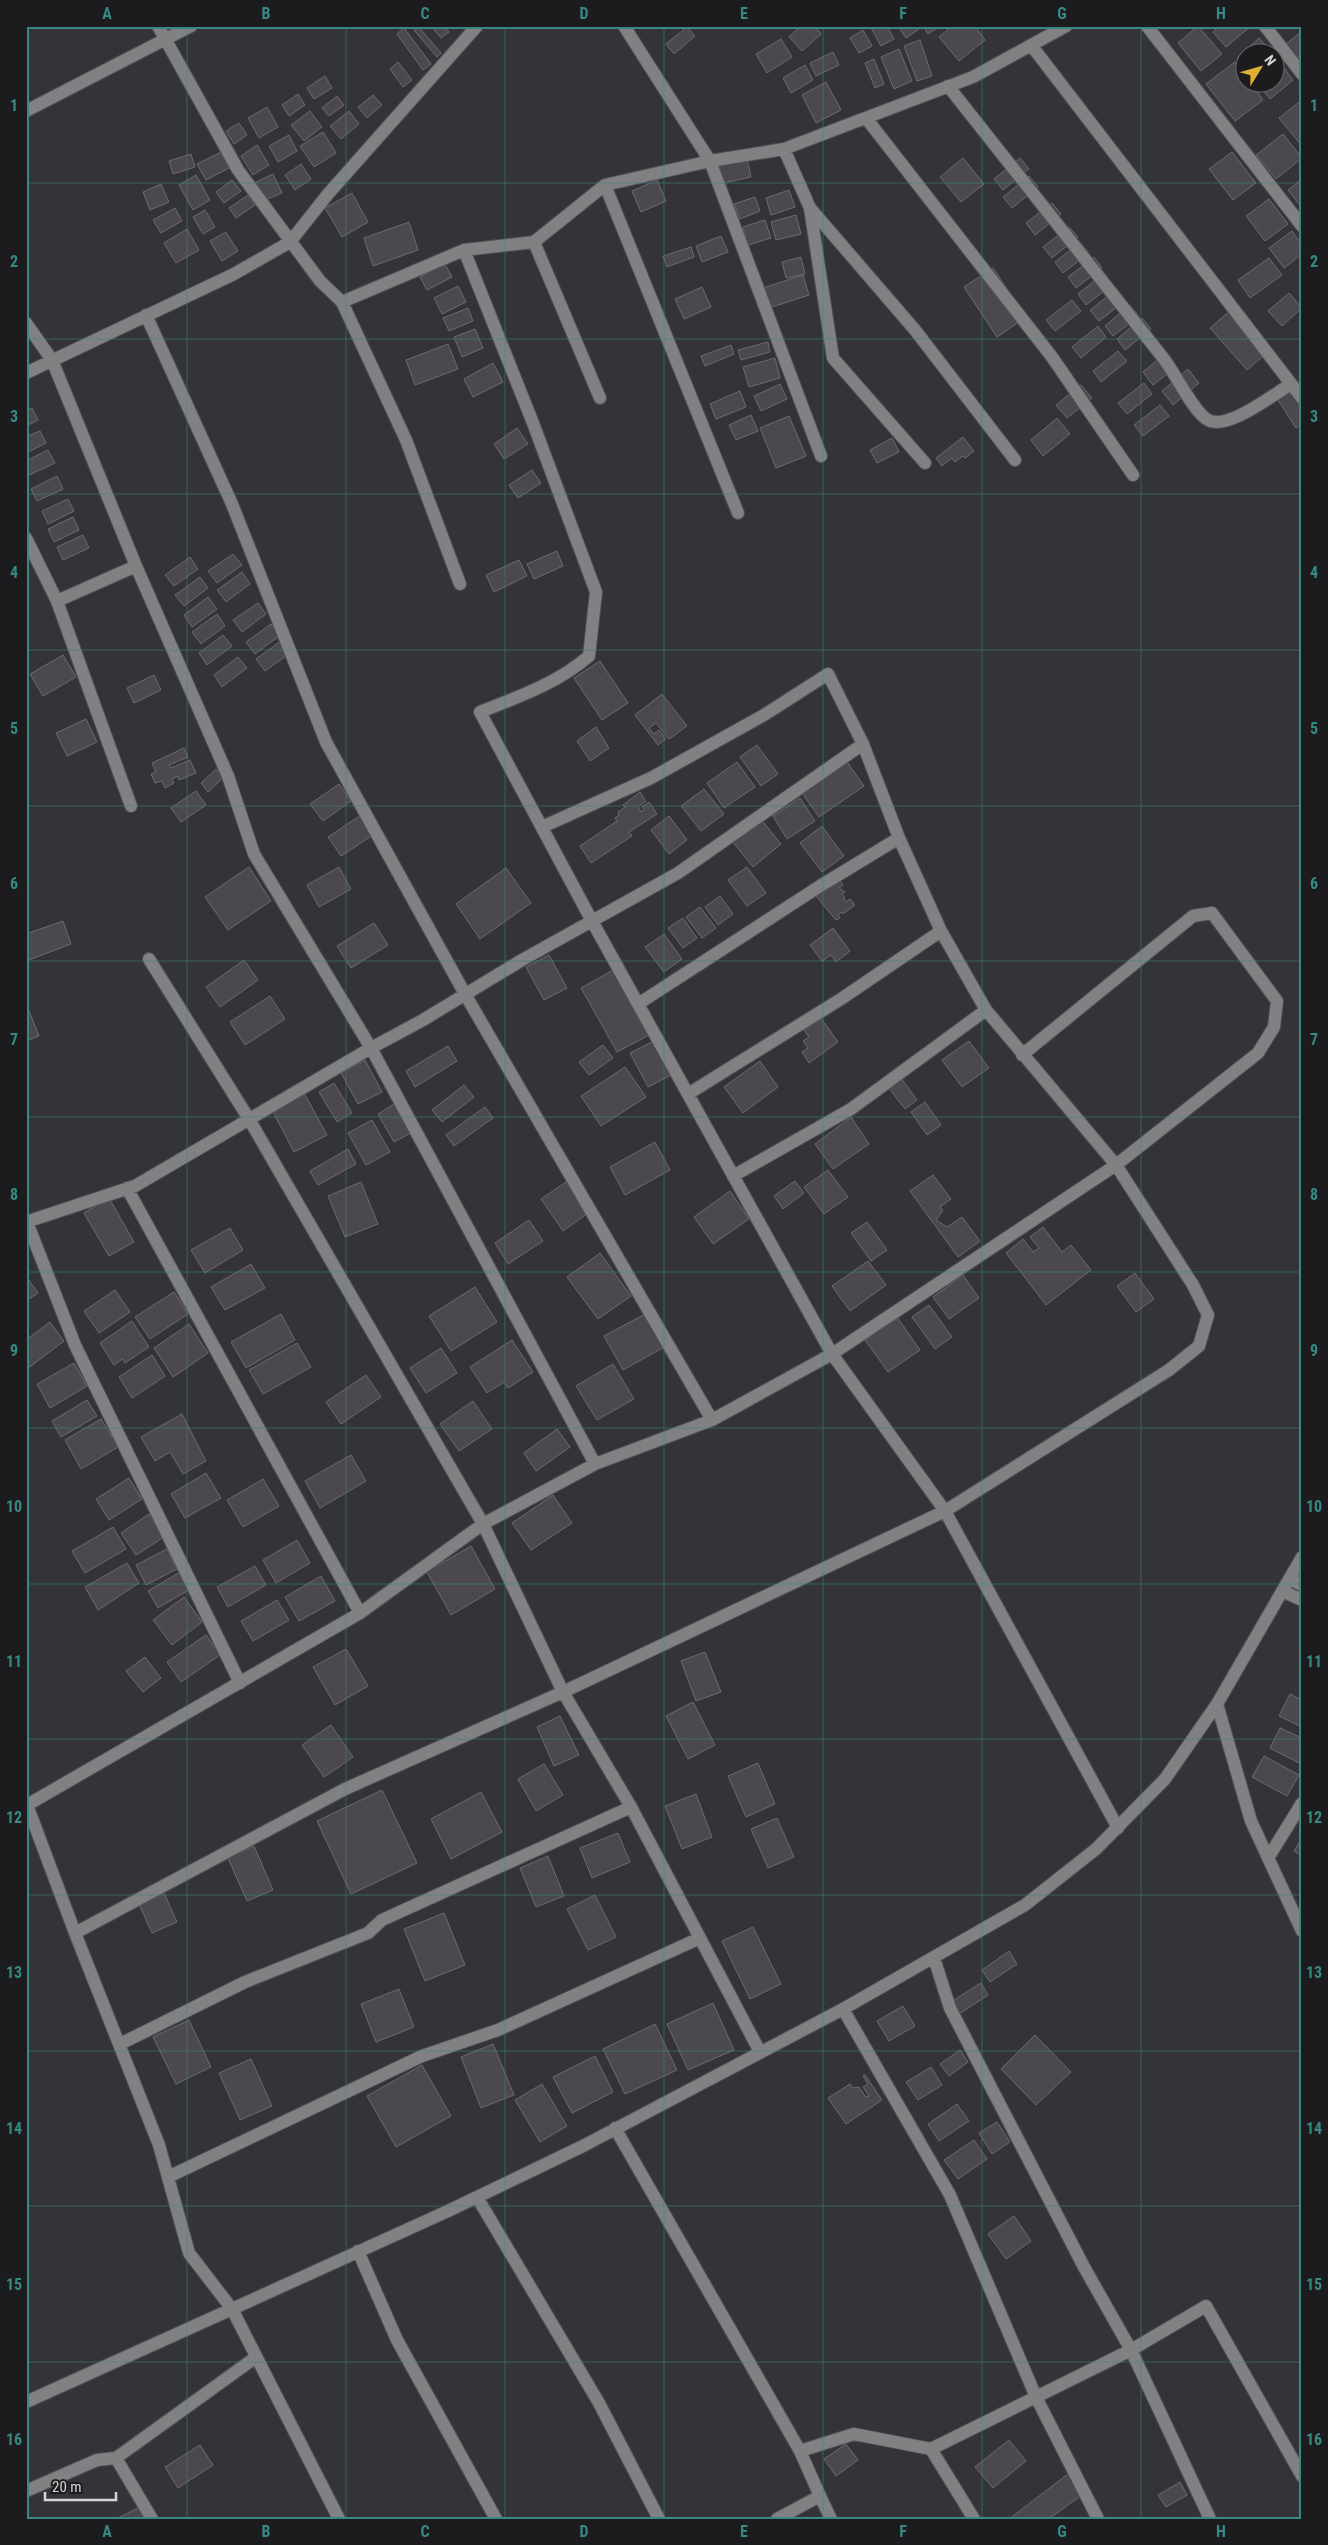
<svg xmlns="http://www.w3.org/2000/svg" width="1328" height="2545" viewBox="0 0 1328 2545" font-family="'Roboto Condensed',sans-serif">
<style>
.building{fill:#4b494e;stroke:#6c6b70}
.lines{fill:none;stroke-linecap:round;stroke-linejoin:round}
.minor-casing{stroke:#515055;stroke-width:14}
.minor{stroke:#818083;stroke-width:12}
.grid{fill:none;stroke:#378983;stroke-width:1;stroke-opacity:0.55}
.neatline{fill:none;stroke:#378983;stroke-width:2}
.grid-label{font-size:16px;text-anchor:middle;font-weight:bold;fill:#378983}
</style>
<rect width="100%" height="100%" fill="#343338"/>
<path class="building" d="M418 26 441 53 437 57 414 30Z
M431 26H444L449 32 441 38Z
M801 26H815L821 34 802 51 789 37Z
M870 26H887L894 39 881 46Z
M898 26H918L919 29 906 38Z
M923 26H936L937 28 928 34Z
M952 26H975L985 40 959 61 939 37Z
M1198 26 1222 54 1201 71 1178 43Z
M1219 26H1251L1226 47 1213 32Z
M687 27 695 36 674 54 666 44Z
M404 28 431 64 423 70 397 34Z
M863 30 872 46 859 53 850 38Z
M1302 31V54L1297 58 1285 45Z
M1259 38 1272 52H1246V69L1237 58Z
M781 39 792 57 767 73 756 54Z
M920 40 932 76 917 81 904 46Z
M899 49 912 81 894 89 881 57Z
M833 52 839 65 816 76 810 63Z
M874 59 884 84 875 88 865 63Z
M398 62 412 80 403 87 390 69Z
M1235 62 1246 77V82H1250L1263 100 1235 121 1206 84Z
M805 65 813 80 791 93 783 78Z
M1282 65 1293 80 1270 99 1258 84 1276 82V70Z
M325 76 332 88 314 99 307 88Z
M826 82 841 110 816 123 802 95Z
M298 94 305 105 289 116 282 105Z
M373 95 382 105 367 118 358 107Z
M337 96 344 105 329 116 322 108Z
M1302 100V146L1279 118Z
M267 107 278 127 259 138 248 118Z
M310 111 322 127 304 141 291 125Z
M349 111 359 124 341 139 330 126Z
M239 123 247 135 234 144 226 131Z
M323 132 336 153 314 167 300 146Z
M1283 134 1302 158 1276 179 1256 155Z
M289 135 297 151 278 162 269 146Z
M257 145 269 165 253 175 241 156Z
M221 152 229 168 206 180 197 164Z
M1232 152 1256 183 1233 200 1209 169Z
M191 154 195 167 173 174 169 161Z
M963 158 984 184 961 202 940 177Z
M1020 158 1029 169 1003 190 994 179Z
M747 159 751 177 723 183 719 166Z
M301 164 311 179 295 190 285 175Z
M273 174 282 193 263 201 254 183Z
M196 175 210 200 193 210 179 185Z
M1029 176 1038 187 1012 208 1003 197Z
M1302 179V208L1288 190Z
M232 180 241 191 224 203 216 192Z
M657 180 666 201 641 212 632 191Z
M161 184 169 202 150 210 143 192Z
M789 190 795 207 771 215 766 198Z
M352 193 368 222 342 237 325 208Z
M248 195 255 205 236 218 229 208Z
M755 197 760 211 740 219 734 204Z
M1269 199 1288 224 1265 241 1246 216Z
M1052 203 1061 214 1035 235 1026 223Z
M175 208 182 221 161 233 153 220Z
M205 210 215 227 203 234 193 217Z
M796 215 801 234 776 240 771 222Z
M765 220 771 238 748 245 743 227Z
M409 222 418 250 373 266 364 238Z
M1069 227 1078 237 1052 258 1043 247Z
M187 229 199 250 176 263 164 243Z
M1292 231 1302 245V254L1284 268 1269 248Z
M226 232 238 251 222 261 210 241Z
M721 236 728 252 702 262 696 246Z
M1080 242 1089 253 1063 273 1055 262Z
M691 247 694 257 667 267 663 256Z
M801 257 805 274 786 278 782 262Z
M1094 257 1102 268 1076 288 1068 277Z
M1269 258 1282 275 1250 298 1238 280Z
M445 264 452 277 427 290 420 277Z
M993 268 1026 317 997 337 964 287Z
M1103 274 1112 285 1086 305 1078 294Z
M803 275 809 295 769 308 763 288Z
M458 286 466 302 442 314 434 298Z
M702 287 711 307 684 319 675 299Z
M1116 290 1125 301 1099 321 1090 310Z
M1289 293 1302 308 1282 326 1268 311Z
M1072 300 1081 311 1055 331 1046 320Z
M1130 305 1139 316 1113 336 1105 326Z
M468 308 473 321 449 331 443 318Z
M1232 309 1269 351 1247 370 1210 328Z
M1142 318 1151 329 1125 350 1117 339Z
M1098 326 1106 337 1081 358 1072 347Z
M475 329 483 348 462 357 454 337Z
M768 342 770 352 741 360 738 350Z
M448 344 458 369 415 385 406 360Z
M731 345 734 354 705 366 701 356Z
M1118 351 1127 361 1101 382 1093 371Z
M1166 353 1176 367 1153 385 1143 372Z
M775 358 780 378 749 387 743 367Z
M493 363 503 382 473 397 464 379Z
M1188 369 1199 383 1173 405 1162 391Z
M1300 382 1302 424 1296 428 1276 397Z
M1144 383 1152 394 1127 414 1118 403Z
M780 384 787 399 761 411 754 396Z
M1081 385 1092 398 1067 418 1056 405Z
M740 391 746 407 716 419 710 404Z
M1160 405 1169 416 1143 436 1134 425Z
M32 408 38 420 26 426V411Z
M751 415 758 431 736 440 729 425Z
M789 416 806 456 776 468 760 428Z
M1057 418 1070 434 1043 456 1031 440Z
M517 428 528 444 504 459 494 444Z
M40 431 46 443 26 453V437Z
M963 437 974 451 965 458 963 456 955 462 952 458 942 466 936 458Z
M892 438 899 452 877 463 870 450Z
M48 450 55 463 29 475 26 461Z
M532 470 541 483 518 498 509 485Z
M57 476 63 489 37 501 31 489Z
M68 499 74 511 48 524 42 511Z
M73 517 79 530 54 542 48 529Z
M83 535 89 548 63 560 57 547Z
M557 551 563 566 534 579 527 564Z
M233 554 242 565 217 583 208 571Z
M190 557 198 569 174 586 165 575Z
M519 560 527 576 494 592 486 575Z
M242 572 250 584 226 602 217 590Z
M200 577 208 588 184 606 175 595Z
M208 597 217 609 192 627 184 615Z
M258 603 266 614 242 632 233 620Z
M217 614 225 626 201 644 192 632Z
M271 624 279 636 255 654 246 642Z
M223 635 232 646 207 665 199 653Z
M281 641 290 653 265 671 256 659Z
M63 655 76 677 43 696 30 674Z
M238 657 247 668 222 687 214 675Z
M600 661 628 703 602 720 574 678Z
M154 675 161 690 134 703 127 688Z
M662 694 687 726 669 739 656 723 649 728 654 734 659 730 666 739 658 745 635 715Z
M86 719 97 742 67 756 56 733Z
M596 727 609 748 590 761 577 741Z
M757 745 778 774 761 786 740 757Z
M184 748 188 757 169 765 171 768 190 760 196 773 179 780 178 776 172 779 174 783 165 788 162 781 155 783 151 774 156 772 152 763Z
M845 759 864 786 819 817 800 790Z
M737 762 755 787 724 808 707 783Z
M216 769 224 777 208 792 201 783Z
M339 784 351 801 323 821 310 804Z
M704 789 724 814 701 831 681 806Z
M196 791 206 805 181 822 171 808Z
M640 792 646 801 638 807 641 812 644 810 642 807 649 802 657 814 629 832 632 836 591 863 580 846 617 821 615 818 619 815 618 812 625 807 623 805Z
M800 798 815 821 787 839 773 816Z
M361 815 373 835 341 856 328 837Z
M669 816 687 840 669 854 651 830Z
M760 818 781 844 753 867 732 841Z
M822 826 844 856 822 872 800 843Z
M249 867 271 901 228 930 205 897Z
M339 867 351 889 319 907 307 885Z
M747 867 766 893 747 906 728 880Z
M506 868 531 903 480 939 456 904Z
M838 878 843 885 839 888 845 892 842 894 845 898 844 899 846 902 850 899 855 905 843 914 841 912 838 915 840 918 836 920 816 896Z
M720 896 733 914 718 925 705 907Z
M700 907 716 928 702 938 686 917Z
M683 918 697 938 683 948 668 928Z
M63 921 71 944 26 961V934Z
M374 923 388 945 351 968 337 946Z
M833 928 850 951 836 962 831 955 822 961 810 945Z
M664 934 682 959 664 972 645 947Z
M549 955 567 988 544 1000 526 967Z
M244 960 258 980 220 1007 206 987Z
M615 969 651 1034 617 1052 581 988Z
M270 996 285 1019 245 1045 230 1022Z
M26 1003 39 1036 26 1041Z
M821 1018 838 1042 809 1063 802 1052 808 1048 803 1041 809 1037 804 1030Z
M656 1040 673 1074 648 1087 630 1053Z
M969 1041 989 1068 962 1087 942 1060Z
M603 1045 613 1058 589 1075 579 1062Z
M448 1046 457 1061 415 1087 406 1071Z
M365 1060 382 1092 358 1104 341 1073Z
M760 1061 778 1087 743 1113 724 1087Z
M625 1067 646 1097 601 1126 581 1096Z
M901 1078 917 1100 905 1109 888 1087Z
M334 1083 352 1113 337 1122 319 1092Z
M464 1085 474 1097 442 1122 432 1110Z
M303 1091 327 1135 294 1152 271 1108Z
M925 1102 941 1125 927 1135 911 1112Z
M394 1104 411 1133 394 1142 378 1114Z
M485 1107 493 1118 454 1146 446 1135Z
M851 1117 869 1144 833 1169 815 1144Z
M372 1120 390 1152 366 1165 348 1133Z
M655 1142 670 1170 625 1195 610 1167Z
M348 1149 356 1164 318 1185 310 1171Z
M828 1170 848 1197 824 1214 804 1187Z
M933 1175 951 1199 940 1207 943 1210 936 1220 947 1227 962 1217 980 1241 958 1257 910 1191Z
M795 1181 804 1193 783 1209 774 1196Z
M361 1182 378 1224 345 1237 328 1196Z
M566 1182 588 1213 563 1231 541 1199Z
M730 1191 749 1219 713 1244 694 1217Z
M109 1198 134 1242 109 1256 84 1213Z
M529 1220 543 1241 508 1264 495 1243Z
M867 1222 887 1250 871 1261 851 1233Z
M1043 1227 1062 1252 1071 1245 1091 1270 1046 1305 1006 1253 1023 1239 1033 1252 1039 1248 1030 1237Z
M230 1228 243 1250 205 1273 191 1250Z
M600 1253 631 1296 598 1319 567 1277Z
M868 1261 886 1285 850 1311 832 1286Z
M251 1264 265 1288 225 1310 211 1287Z
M1135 1273 1154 1299 1136 1312 1117 1286Z
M963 1275 979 1298 949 1319 933 1297Z
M26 1276 38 1293 26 1301Z
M475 1287 497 1322 451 1351 429 1316Z
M115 1290 130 1312 99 1333 84 1311Z
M174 1292 188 1314 150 1339 135 1317Z
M929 1305 952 1337 935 1349 912 1317Z
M647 1313 666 1346 623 1370 604 1336Z
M281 1314 295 1340 246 1368 231 1342Z
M897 1317 920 1350 888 1372 865 1340Z
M132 1321 149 1347 125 1363 123 1359 114 1365 100 1343Z
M50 1322 64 1341 27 1369 26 1340Z
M189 1324 208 1353 173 1377 154 1348Z
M512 1340 533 1372 508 1388 504 1382 487 1393 470 1367Z
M297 1343 311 1367 263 1394 249 1370Z
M441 1348 457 1373 426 1393 410 1368Z
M152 1355 165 1376 132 1398 119 1377Z
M74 1363 87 1386 50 1408 37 1384Z
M613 1364 634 1399 597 1420 576 1386Z
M366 1375 381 1397 341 1424 326 1402Z
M87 1400 97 1416 61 1437 52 1421Z
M473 1401 492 1429 459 1451 440 1424Z
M182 1414 206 1461 183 1474 170 1452 155 1461 141 1437Z
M101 1419 118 1447 81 1469 65 1440Z
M557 1429 570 1447 536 1471 524 1453Z
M351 1455 366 1481 320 1508 305 1481Z
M206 1473 221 1498 185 1518 171 1494Z
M129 1478 142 1499 109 1520 96 1499Z
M263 1479 279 1506 243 1527 227 1500Z
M553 1495 572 1523 531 1550 512 1523Z
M149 1514 164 1537 136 1555 121 1533Z
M113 1527 126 1549 85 1573 72 1551Z
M297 1540 310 1563 276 1583 263 1560Z
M471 1546 495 1589 451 1615 427 1572Z
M167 1549 177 1569 146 1585 136 1565Z
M127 1563 139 1583 98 1610 85 1587Z
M255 1566 266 1585 228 1607 217 1587Z
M182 1571 192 1588 158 1608 148 1591Z
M321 1576 335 1601 299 1621 285 1597Z
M184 1597 202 1622 172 1645 153 1620Z
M277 1600 289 1620 253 1641 241 1621Z
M206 1635 220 1655 181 1682 167 1662Z
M346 1649 368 1686 335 1705 313 1667Z
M705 1652 721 1692 696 1701 681 1661Z
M145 1657 161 1678 143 1692 126 1671Z
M1290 1694 1302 1700V1727L1279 1716Z
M693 1702 715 1745 688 1759 666 1716Z
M560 1716 579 1755 554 1766 537 1727Z
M331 1725 353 1757 324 1777 302 1745Z
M1280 1728 1302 1738 1301 1764 1270 1748Z
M1264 1756 1299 1775 1287 1796 1252 1777Z
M758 1763 775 1804 746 1817 728 1776Z
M544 1764 563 1795 536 1811 518 1779Z
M382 1790 417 1863 351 1894 317 1821Z
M481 1792 502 1832 451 1859 431 1819Z
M696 1794 712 1837 682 1849 665 1806Z
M777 1818 794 1857 768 1868 751 1829Z
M618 1833 630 1862 592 1878 580 1848Z
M1302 1838V1856L1294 1851Z
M254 1846 273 1890 247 1901 228 1858Z
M548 1856 564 1896 536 1907 520 1868Z
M160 1884 177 1922 152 1933 135 1895Z
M595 1895 616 1937 588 1950 567 1909Z
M444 1913 465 1965 425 1981 404 1929Z
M753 1927 781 1984 750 1999 722 1941Z
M1009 1951 1017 1964 990 1982 982 1970Z
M981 1983 988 1995 959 2014 951 2002Z
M399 1989 414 2027 376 2042 361 2004Z
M713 2003 734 2050 688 2070 667 2024Z
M903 2006 915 2026 889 2041 877 2021Z
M189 2020 211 2067 176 2084 153 2037Z
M655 2024 677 2070 625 2094 603 2049Z
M1035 2035 1071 2072 1036 2105 1001 2069Z
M493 2044 514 2095 481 2108 461 2057Z
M960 2050 968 2062 949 2076 940 2064Z
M595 2056 613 2092 572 2113 553 2077Z
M251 2059 272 2106 240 2120 219 2073Z
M422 2065 451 2116 396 2147 367 2096Z
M931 2067 942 2085 918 2100 906 2082Z
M865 2075 882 2100 846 2124 828 2098 850 2084 853 2088 859 2087 866 2097 869 2096 863 2087 868 2084 863 2076Z
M542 2084 567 2126 540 2142 515 2100Z
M957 2104 969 2121 939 2141 928 2124Z
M997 2122 1010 2142 992 2154 979 2133Z
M974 2140 987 2159 958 2179 944 2160Z
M1014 2216 1031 2241 1006 2259 988 2234Z
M1009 2440 1026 2461 993 2488 975 2467Z
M846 2444 858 2460 836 2476 824 2459Z
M200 2445 213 2465 178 2488 165 2467Z
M1068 2474 1083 2494 1049 2519H1009Z
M1180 2482 1187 2495 1166 2507 1158 2495Z
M140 2507 146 2519H116Z"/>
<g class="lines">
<defs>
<path id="minor" d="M158 26 238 170 320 281 342 302 464 250 534 242 605 185 710 161 821 456
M624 26 710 161 784 149 973 77 1066 26
M1147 26 1302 226
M1265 26 1302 74
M1031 45 1302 398
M948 86C1020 177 1092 268 1164 359 1175 373 1194 413 1208 420 1227 431 1274 394 1291 384
M26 111 191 26
M866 118 1052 357 1133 475
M784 149 810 208 833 358 925 463
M605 185 738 513
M810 208 915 330 1015 460
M534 242 600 398
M342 302 406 440 460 584
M146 315 232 504 326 742 465 994 712 1420
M26 323 52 360 136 566 228 776 254 854 371 1048 595 1464
M26 373 234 274 290 242 328 194 477 26
M26 538 57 601 131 806
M57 601 136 566
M542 827 651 778 764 715 828 674 863 744 899 838
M149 959 249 1119 483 1524 563 1692 631 1807 760 2052
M1022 1055 1193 916 1212 913 1277 1001 1274 1027 1258 1053 1116 1165 832 1354 945 1511 1118 1828
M688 1094 841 999 941 931
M733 1176 851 1109 986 1010
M127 1188 360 1613
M26 1222 135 1186 371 1048 423 1020 522 960 678 873 863 744
M27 1222 75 1345 240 1683
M1289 1579 1302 1585
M1282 1591 1302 1600
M1217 1704 1251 1821 1302 1931
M26 1802 75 1933 159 2145 189 2253 232 2309 448 2211 583 2146 843 2009 1025 1905 1096 1849 1165 1779 1217 1704 1302 1557
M27 1805 360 1613 483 1524 595 1464 712 1420 832 1354 592 921 480 712C518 697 558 683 589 656L596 592 533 423 464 250
M1268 1858 1302 1803
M75 1933 345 1789 563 1692 945 1511 1169 1370 1199 1346 1208 1315 1193 1285 1116 1165 986 1010 941 931 899 838 820 886 638 1004
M934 1958 950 2008 1084 2267 1131 2350 1210 2519
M843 2009 950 2195 1036 2397 1098 2519
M120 2044 245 1982 368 1933 382 1920 631 1807
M615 2128 800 2451 854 2434 931 2449 974 2519
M168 2177 422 2056 498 2030 700 1938
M477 2197 599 2403 659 2519
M358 2251 397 2340 496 2519
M26 2402 232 2309 339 2519
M931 2449 1131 2350 1206 2306 1302 2476
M116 2458 152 2519
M26 2491 97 2460 116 2458 256 2357
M820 2496 831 2519
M777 2519 820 2496 800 2451"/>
</defs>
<use href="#minor" class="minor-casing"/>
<use href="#minor" class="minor"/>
</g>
<path class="grid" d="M187 26V2519M346 26V2519M505 26V2519M664 26V2519M823 26V2519M982 26V2519M1141 26V2519M26 183H1302M26 339H1302M26 494H1302M26 650H1302M26 806H1302M26 961H1302M26 1117H1302M26 1272H1302M26 1428H1302M26 1584H1302M26 1739H1302M26 1895H1302M26 2051H1302M26 2206H1302M26 2362H1302"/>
<rect width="1328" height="2545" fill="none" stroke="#1c1b1d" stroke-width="55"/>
<g transform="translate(1260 68) rotate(53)"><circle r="24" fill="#1c1b1d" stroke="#666568"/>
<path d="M0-4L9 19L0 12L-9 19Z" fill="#dfb034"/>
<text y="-8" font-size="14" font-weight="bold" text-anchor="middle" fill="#d6d5d8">N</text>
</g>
<path d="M45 2492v8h71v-8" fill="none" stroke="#d6d5d8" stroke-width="2.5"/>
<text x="52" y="2492" font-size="15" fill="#d6d5d8" stroke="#1c1b1d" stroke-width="4" paint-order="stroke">20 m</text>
<rect x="28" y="28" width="1272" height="2490" class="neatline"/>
<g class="grid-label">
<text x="107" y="19">A</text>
<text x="266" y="19">B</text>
<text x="425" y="19">C</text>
<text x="584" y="19">D</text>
<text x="744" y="19">E</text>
<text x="903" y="19">F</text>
<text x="1062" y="19">G</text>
<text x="1221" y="19">H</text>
<text x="14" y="111">1</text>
<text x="1314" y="111">1</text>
<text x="14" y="267">2</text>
<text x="1314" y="267">2</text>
<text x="14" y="422">3</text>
<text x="1314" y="422">3</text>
<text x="14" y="578">4</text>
<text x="1314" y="578">4</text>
<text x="14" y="734">5</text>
<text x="1314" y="734">5</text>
<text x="14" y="889">6</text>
<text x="1314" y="889">6</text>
<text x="14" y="1045">7</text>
<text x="1314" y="1045">7</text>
<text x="14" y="1200">8</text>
<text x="1314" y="1200">8</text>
<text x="14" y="1356">9</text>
<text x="1314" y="1356">9</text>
<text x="14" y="1512">10</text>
<text x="1314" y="1512">10</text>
<text x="14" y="1667">11</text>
<text x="1314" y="1667">11</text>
<text x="14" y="1823">12</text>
<text x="1314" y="1823">12</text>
<text x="14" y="1978">13</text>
<text x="1314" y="1978">13</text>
<text x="14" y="2134">14</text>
<text x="1314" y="2134">14</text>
<text x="14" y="2290">15</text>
<text x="1314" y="2290">15</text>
<text x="14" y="2445">16</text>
<text x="1314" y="2445">16</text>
<text x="107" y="2537">A</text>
<text x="266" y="2537">B</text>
<text x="425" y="2537">C</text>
<text x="584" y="2537">D</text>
<text x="744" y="2537">E</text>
<text x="903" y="2537">F</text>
<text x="1062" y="2537">G</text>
<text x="1221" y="2537">H</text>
</g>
</svg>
